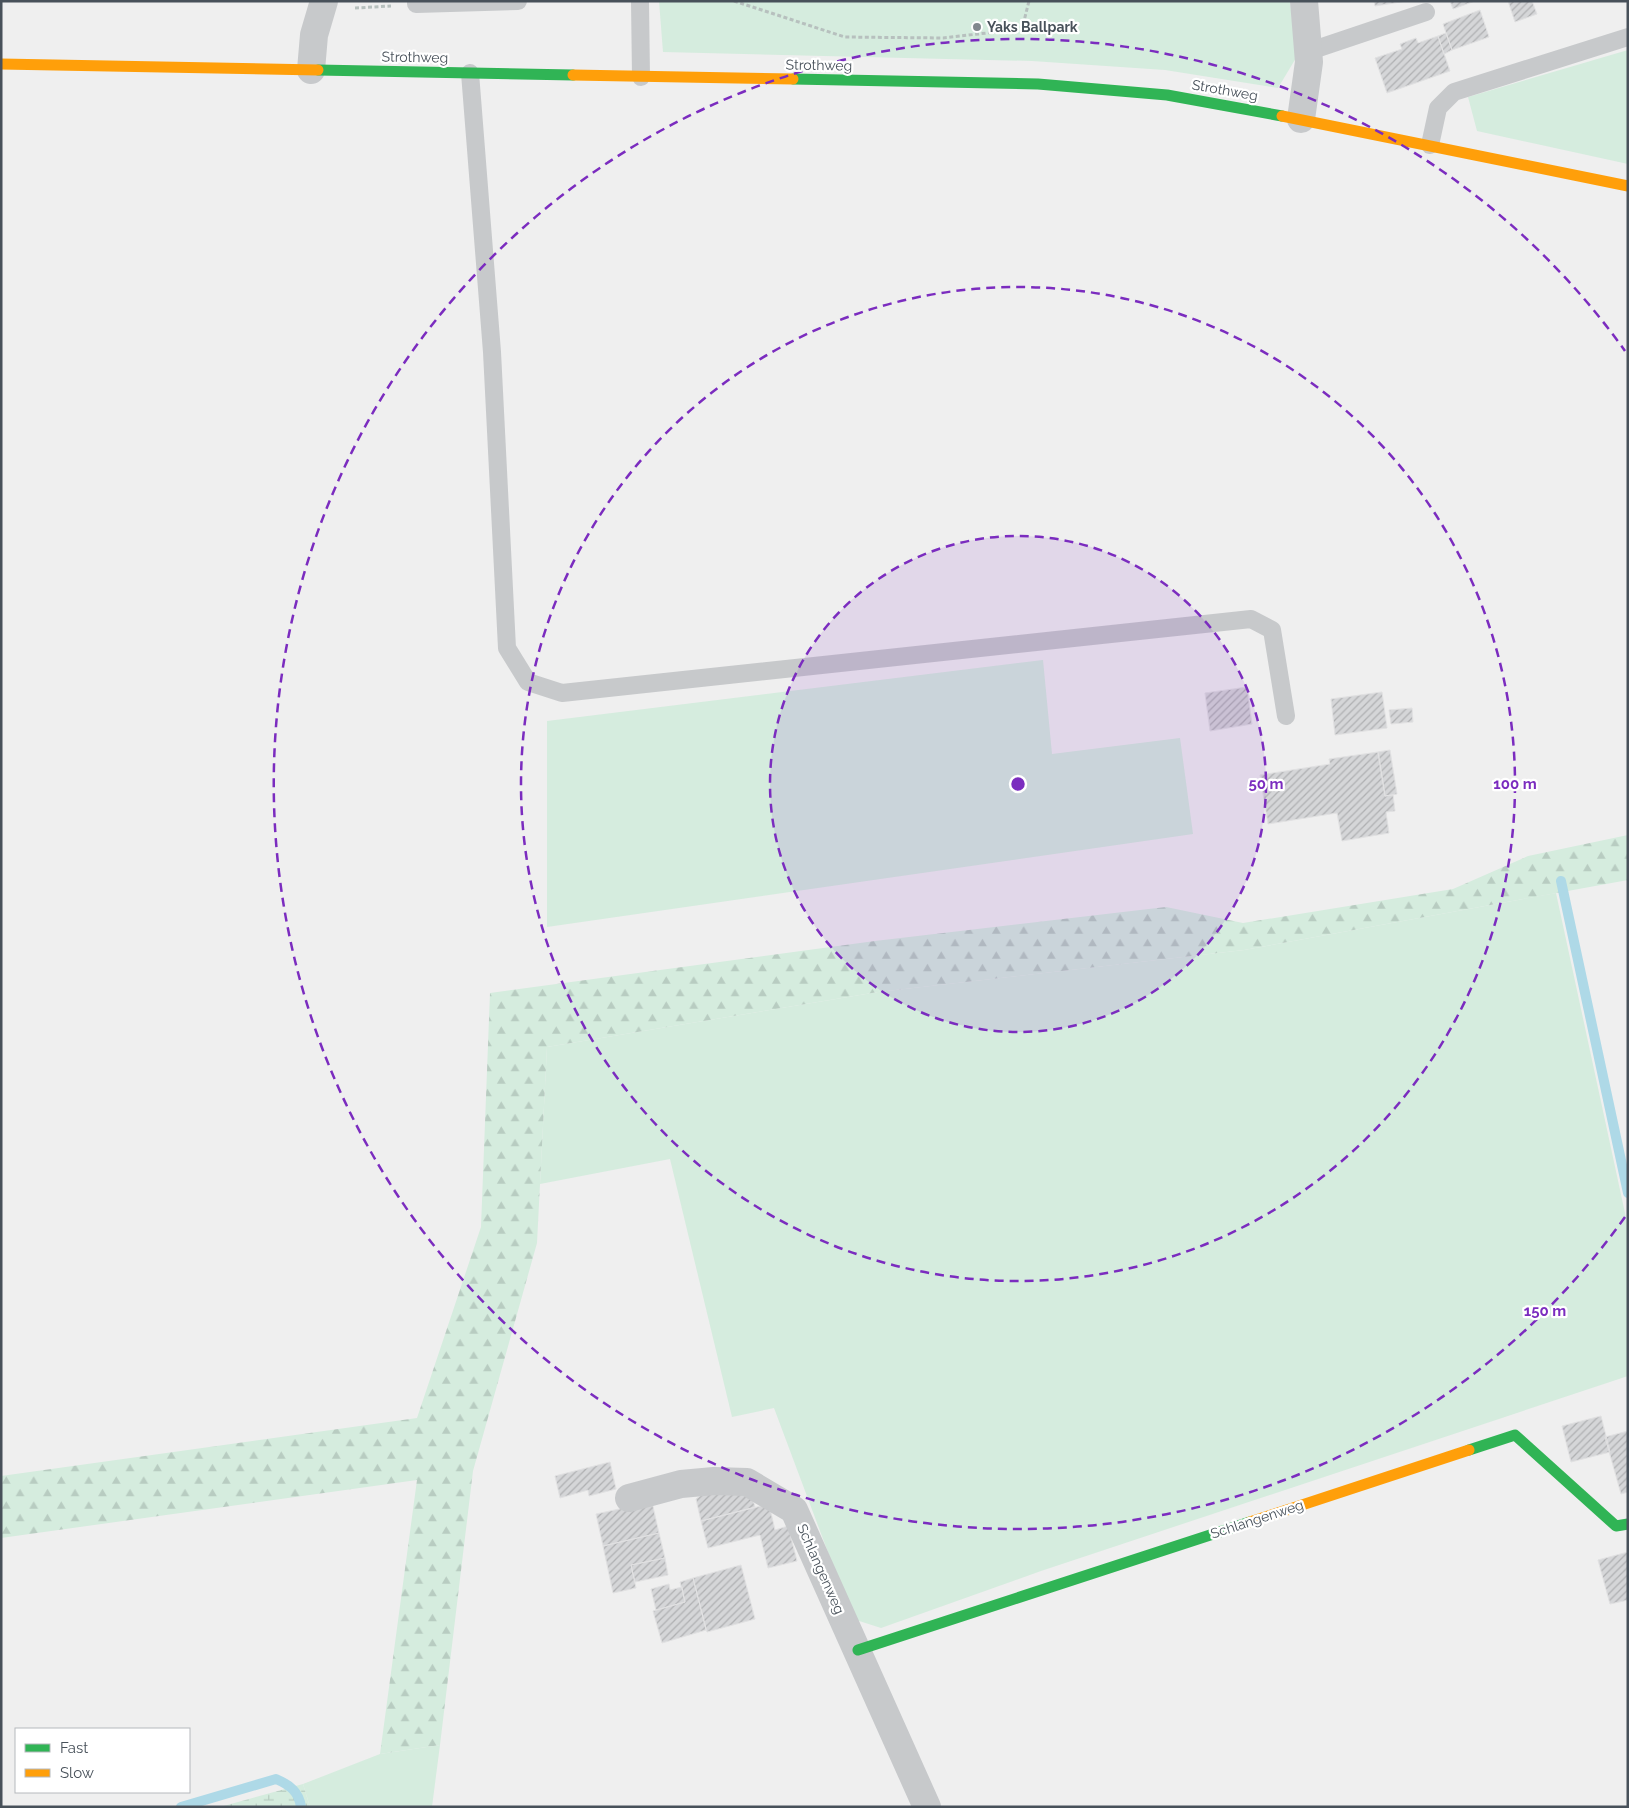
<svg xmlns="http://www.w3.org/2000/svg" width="1629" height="1808" viewBox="0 0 1629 1808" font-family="Raleway,sans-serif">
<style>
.green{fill:#d5ecde}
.forest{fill:url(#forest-firs)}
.wetland{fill:url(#wetland-marsh)}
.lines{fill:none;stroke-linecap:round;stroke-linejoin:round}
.stream{stroke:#aed9e7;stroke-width:10}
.building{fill:url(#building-hatch);stroke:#e1e1e2}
.path{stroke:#b7c0be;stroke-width:3;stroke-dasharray:4 2.5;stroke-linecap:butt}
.lane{stroke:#c7c9cb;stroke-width:18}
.street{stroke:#c7c9cb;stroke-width:28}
.fast{stroke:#30b455;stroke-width:11}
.slow{stroke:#ff9f0a;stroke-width:11}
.ring{fill:none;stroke:#7b2cbf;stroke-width:2.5;stroke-dasharray:9 6}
.poi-dot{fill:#82888e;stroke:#fff;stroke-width:2}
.labels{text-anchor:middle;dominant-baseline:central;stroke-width:4.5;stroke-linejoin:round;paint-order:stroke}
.poi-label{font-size:14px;font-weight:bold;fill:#48515a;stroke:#fff;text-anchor:start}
.street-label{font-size:14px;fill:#48515a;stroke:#fff}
.centre{fill:#7b2cbf;stroke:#fff;stroke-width:2.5}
.ring-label{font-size:15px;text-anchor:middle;font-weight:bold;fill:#7b2cbf;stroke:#fff;stroke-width:4.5;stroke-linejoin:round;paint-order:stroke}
</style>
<defs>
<pattern id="forest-firs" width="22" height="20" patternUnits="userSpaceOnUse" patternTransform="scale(1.25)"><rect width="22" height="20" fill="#d5ecde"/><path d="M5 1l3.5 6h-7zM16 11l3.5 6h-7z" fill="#b8ccc1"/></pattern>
<pattern id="wetland-marsh" width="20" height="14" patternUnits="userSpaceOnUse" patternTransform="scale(1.25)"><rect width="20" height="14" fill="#d5ecde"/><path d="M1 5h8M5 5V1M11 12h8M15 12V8" fill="none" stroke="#b8ccc1"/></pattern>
<pattern id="building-hatch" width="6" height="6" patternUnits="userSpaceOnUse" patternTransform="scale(1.25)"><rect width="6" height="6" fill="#d5d6d8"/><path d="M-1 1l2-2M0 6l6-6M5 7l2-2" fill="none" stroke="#afb0b2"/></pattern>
</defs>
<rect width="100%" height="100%" fill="#efefef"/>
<path class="green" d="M659 1H1290L1296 58 1278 88 1165 70 1032 61 663 52Z
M1628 50V164L1477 131 1468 97Z
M1043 660 1052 754 1180 738 1193 834 547 927V721Z
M1556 893 1628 1227V1376L1041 1571 881 1628 853 1619 774 1408 732 1417 670 1159 540 1184 547 1047 878 992 1244 950Z
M440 1745 432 1807H310L303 1784 380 1754Z"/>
<path class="forest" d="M1628 835V880L1244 950 878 992 547 1047 537 1243 473 1471 440 1745 380 1754 417 1480 1 1538V1476L417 1418 481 1227 490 993 875 941 1166 907 1243 923 1453 889 1528 856Z"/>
<path class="wetland" d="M303 1784 310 1807H220Z"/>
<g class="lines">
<path class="stream" d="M1561 881 1628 1193
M181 1807 276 1779C290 1785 299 1792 301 1807"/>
</g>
<path class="building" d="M1374 1H1407L1375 6Z
M1450 1H1475L1453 9Z
M1508 1H1532L1537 14 1515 22Z
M1480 10 1489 37 1452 50 1443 24Z
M1446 33 1452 50 1444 54 1438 36Z
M1438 36 1450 71 1387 93 1375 58 1402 49 1400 44 1416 38 1418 43Z
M1247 687 1252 724 1210 731 1205 693Z
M1382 692 1387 728 1335 735 1331 699Z
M1412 708 1413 722 1391 724 1389 710Z
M1390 750 1397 794 1385 796 1378 752Z
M1378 752 1385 796 1393 795 1395 811 1386 812 1389 833 1342 841 1337 813 1268 824 1260 775 1330 764 1329 759Z
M1601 1416 1610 1452 1571 1462 1562 1426Z
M1628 1431V1492L1621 1494 1605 1437Z
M610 1462 616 1489 589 1496 588 1490 560 1498 555 1476Z
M749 1486 755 1507 701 1521 696 1499 708 1490Z
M652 1502 659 1533 603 1546 596 1514Z
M769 1504 775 1530 788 1526 797 1561 768 1568 760 1535 708 1548 701 1521Z
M659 1533 665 1558 631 1565 636 1588 613 1593 603 1546Z
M1628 1552V1600L1610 1604 1598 1560Z
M665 1558 668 1575 635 1582 631 1565Z
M741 1565 755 1619 707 1632 693 1578Z
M693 1578 706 1630 662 1643 653 1611 685 1602 680 1582Z
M669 1584 670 1590 682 1587 685 1602 656 1610 651 1589Z"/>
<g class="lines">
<path class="path" d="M734 1 845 37 943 38 1022 29 1029 1
M355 8 391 6"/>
<path class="lane" d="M416 1V4L518 1
M640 1 641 77
M1310 51 1426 12
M470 73 492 352 507 648 528 682 562 693 1251 619 1272 630 1286 716
M1430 145 1438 108 1454 92 1628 37"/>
<path class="street" d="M311 70 314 35 324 1
M1301 119 1309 62 1304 1
M629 1498 681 1484 714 1481 747 1482 794 1510 927 1807"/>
<path class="fast" d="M318 70 573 75
M793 79 1038 84 1167 95 1282 116
M1469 1450 1515 1435 1616 1526 1628 1524
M858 1650 1250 1522"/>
<path class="slow" d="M1 64 318 70
M573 75 793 79
M1282 116 1628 186
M1250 1522 1469 1450"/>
</g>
<circle cx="1018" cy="784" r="248" fill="#7b2cbf" fill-opacity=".12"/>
<g class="ring">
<circle cx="1018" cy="784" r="248"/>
<circle cx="1018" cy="784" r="497"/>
<path d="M1625 1217A745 745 0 1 1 1625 351"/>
</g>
<circle class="poi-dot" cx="977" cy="27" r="5"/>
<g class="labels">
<g class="poi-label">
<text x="987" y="27">Yaks Ballpark</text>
</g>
<g class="street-label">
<text transform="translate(415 57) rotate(1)">Strothweg</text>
<text transform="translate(819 65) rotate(1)">Strothweg</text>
<text transform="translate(1225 90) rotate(10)">Strothweg</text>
<text transform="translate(1257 1519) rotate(-18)">Schlangenweg</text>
<text transform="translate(821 1569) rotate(66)">Schlangenweg</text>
</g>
</g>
<circle cx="1018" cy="784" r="8" class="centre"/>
<g class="ring-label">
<text x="1266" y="789">50 m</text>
<text x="1515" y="789">100 m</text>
<text x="1545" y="1316">150 m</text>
</g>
<rect width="1629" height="1808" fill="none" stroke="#48515a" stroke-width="5"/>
<rect x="15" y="1728" width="175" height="65" fill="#ffffff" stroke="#b6b9bd"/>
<rect x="25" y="1744" width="25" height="8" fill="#30b455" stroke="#b6b9bd"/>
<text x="60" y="1753" font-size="15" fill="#48515a">Fast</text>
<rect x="25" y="1769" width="25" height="8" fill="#ff9f0a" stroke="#b6b9bd"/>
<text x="60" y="1778" font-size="15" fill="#48515a">Slow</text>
</svg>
